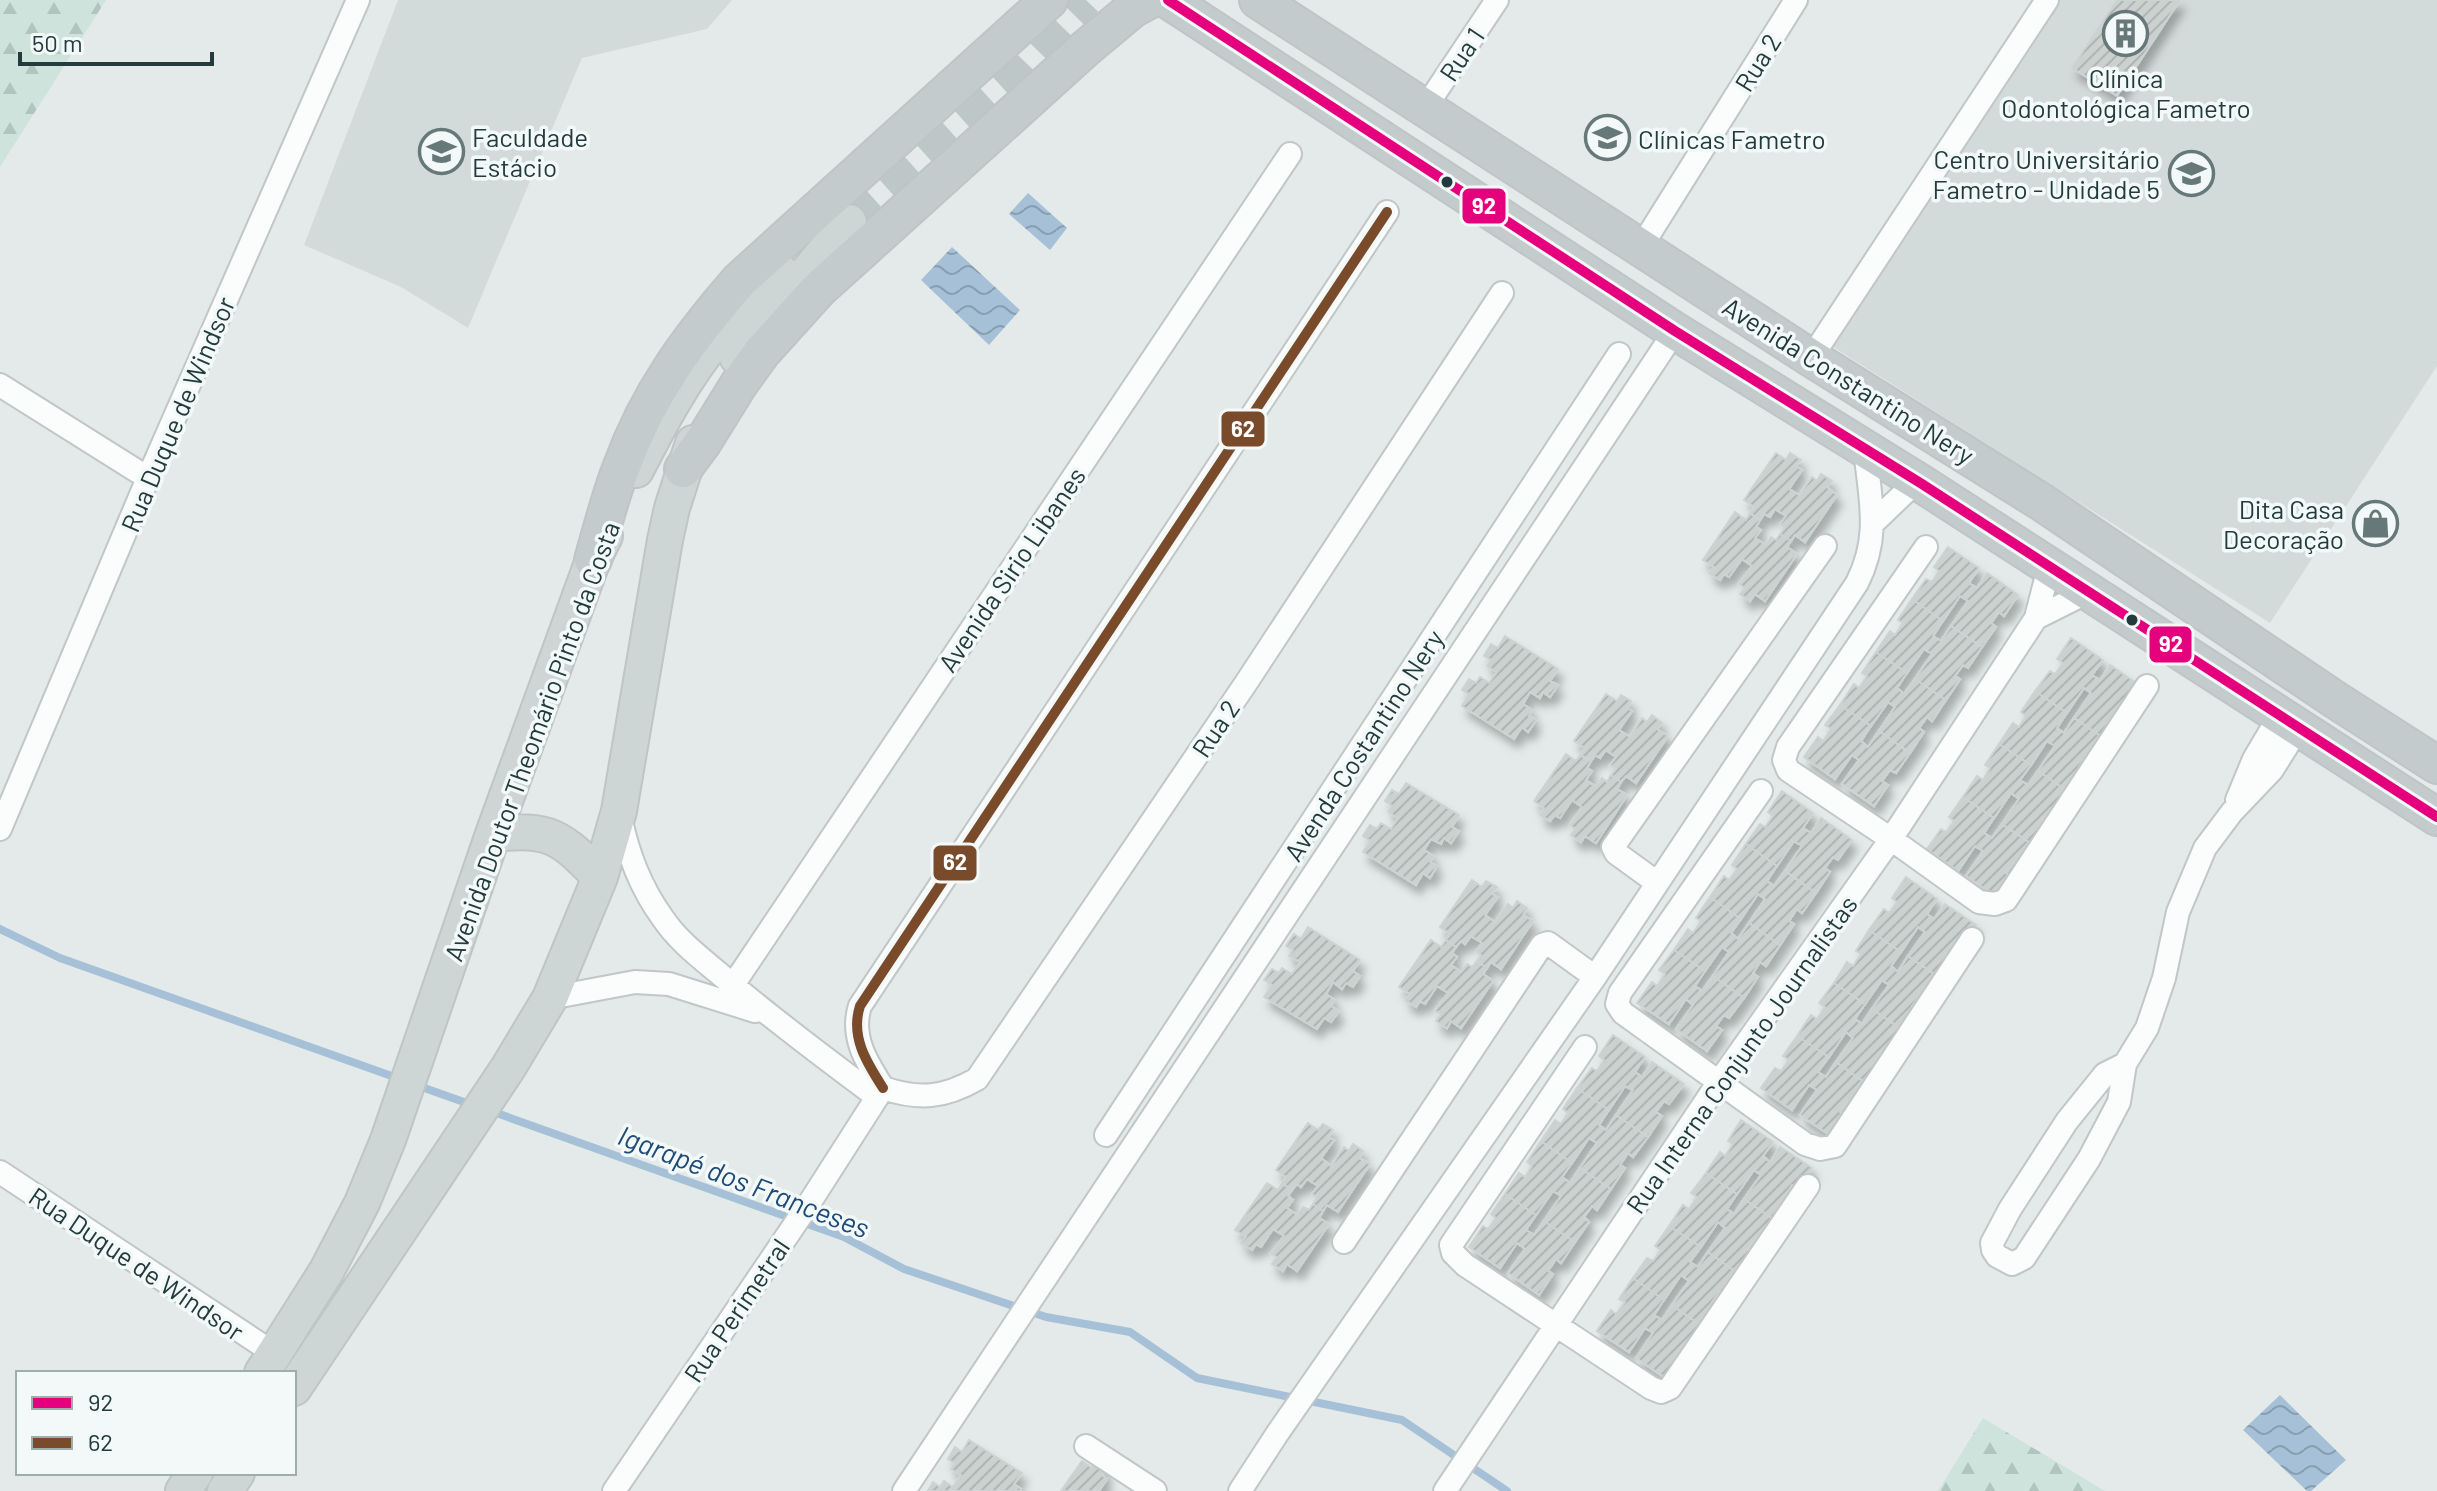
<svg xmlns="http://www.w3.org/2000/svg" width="2437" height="1491" viewBox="0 0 2437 1491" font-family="Barlow,sans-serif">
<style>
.built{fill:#d3dbda}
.forest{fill:url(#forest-firs)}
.water{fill:url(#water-waves)}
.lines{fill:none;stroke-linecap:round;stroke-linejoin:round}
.stream{stroke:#a6c1d7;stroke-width:8}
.building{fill:url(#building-hatch);stroke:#cdd3d2;stroke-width:2;filter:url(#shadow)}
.primary-tunnel{stroke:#bdc7c7;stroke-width:34;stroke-dasharray:34 17;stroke-linecap:butt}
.minor-casing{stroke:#c1c6c6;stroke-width:26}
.primary-casing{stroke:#bdc5c5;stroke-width:38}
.trunk-casing{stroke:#bdc5c5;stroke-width:40}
.minor{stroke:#fbfcfc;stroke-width:22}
.primary{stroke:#ced5d5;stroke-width:34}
.trunk{stroke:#c4cbcc;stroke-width:36}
.bus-1-casing{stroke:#f3f9f8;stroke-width:16}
.bus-2-casing{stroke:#f3f9f8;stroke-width:16}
.bus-1{stroke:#e5007d;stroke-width:10}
.bus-2{stroke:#7a4b2a;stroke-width:10}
.bus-dot{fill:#233b3d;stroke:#f3f9f8;stroke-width:3}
.labels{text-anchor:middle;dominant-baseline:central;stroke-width:7;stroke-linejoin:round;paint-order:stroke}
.street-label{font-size:26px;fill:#233b3d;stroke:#f3f9f8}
.poi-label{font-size:26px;fill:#233b3d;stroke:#f3f9f8;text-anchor:start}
.water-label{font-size:28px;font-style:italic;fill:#1e4b77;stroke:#f3f9f8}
.line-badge{stroke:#f3f9f8;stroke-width:3}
.badge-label{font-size:22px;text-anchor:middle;font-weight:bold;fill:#fff}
</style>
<defs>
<pattern id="forest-firs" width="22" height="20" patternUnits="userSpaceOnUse" patternTransform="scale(2)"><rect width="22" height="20" fill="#cee3db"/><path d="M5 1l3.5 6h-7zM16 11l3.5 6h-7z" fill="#b1c4bd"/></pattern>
<pattern id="water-waves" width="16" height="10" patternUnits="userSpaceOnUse" patternTransform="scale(2)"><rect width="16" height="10" fill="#a6c1d7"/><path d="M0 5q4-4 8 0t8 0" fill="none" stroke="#879eb0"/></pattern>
<pattern id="building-hatch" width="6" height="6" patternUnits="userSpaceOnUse" patternTransform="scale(2)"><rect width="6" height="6" fill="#ccd1d0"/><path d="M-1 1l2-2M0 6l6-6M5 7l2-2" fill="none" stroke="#afb4b4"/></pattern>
<filter id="shadow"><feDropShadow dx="5" dy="9" stdDeviation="4" flood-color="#0004"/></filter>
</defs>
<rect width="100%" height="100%" fill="#e4eae9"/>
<path class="built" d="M398 0H732L707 29 582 58 468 328 401 287 304 245Z
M2058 0H2437V366L2270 623 1830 345Z"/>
<path class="forest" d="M0 0H106L0 167Z
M1983 1418 2105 1491H1938Z"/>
<path class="water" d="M1028 193 1067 228 1050 250 1009 214Z
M952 247 1020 310 989 345 921 280Z
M2280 1395 2346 1460 2311 1491H2307L2243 1430Z"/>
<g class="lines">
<path class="stream" d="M0 929 60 958 400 1079
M416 1085 475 1106
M488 1110 844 1237 904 1269 1046 1317 1130 1332 1197 1378 1402 1420 1507 1491"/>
</g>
<path class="building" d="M2117 0H2180L2117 96 2072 68Z
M1776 453 1786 460 1790 453 1801 460 1796 466 1802 470 1789 489 1799 495 1812 477 1817 481 1821 474 1832 481 1827 487 1837 495 1805 542 1795 535 1791 541 1780 534 1785 528 1780 524 1786 516 1775 509 1770 517 1764 514 1760 520 1750 513 1754 507 1744 500Z
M1735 512 1746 520 1750 513 1760 520 1756 527 1761 530 1755 538 1766 545 1771 537 1776 540 1780 534 1791 541 1787 547 1797 554 1765 601 1755 594 1750 601 1740 594 1745 588 1739 584 1752 566 1742 559 1729 577 1724 574 1720 580 1709 573 1714 567 1703 560Z
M1948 547 1979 568 1969 583 1977 588 1987 573 2018 595 2004 616 1999 612 1991 623 1996 627 1982 647 1951 626 1968 601 1960 596 1943 621 1912 599 1926 579 1932 582 1939 571 1934 567Z
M1912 599 1943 621 1933 636 1941 641 1951 626 1982 647 1968 668 1963 665 1955 676 1960 679 1946 700 1915 679 1932 654 1924 649 1907 673 1876 652 1890 631 1895 635 1903 623 1898 620Z
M1505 636 1558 669 1550 681 1558 685 1550 697 1543 692 1540 698 1530 692 1523 704 1532 710 1529 716 1536 720 1528 732 1522 727 1514 739 1462 706 1469 694 1462 690 1469 679 1476 683 1480 677 1489 683 1497 672 1487 666 1491 660 1484 656 1491 644 1498 648Z
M2071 638 2103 660 2092 675 2100 680 2110 665 2142 687 2122 704 2114 715 2120 719 2105 739 2074 718 2091 693 2084 688 2067 713 2035 691 2050 671 2055 674 2063 663 2057 659Z
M1876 652 1907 673 1897 688 1904 694 1915 679 1946 700 1932 721 1927 717 1919 728 1924 732 1910 753 1879 731 1895 707 1888 702 1871 726 1840 705 1854 684 1859 688 1867 676 1862 673Z
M2035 691 2067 713 2057 728 2064 733 2074 718 2105 739 2091 760 2086 756 2078 768 2083 772 2069 792 2038 771 2055 746 2047 741 2031 765 1999 744 2013 723 2019 727 2026 716 2021 712Z
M1606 694 1617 701 1621 695 1631 701 1627 708 1632 711 1619 730 1630 737 1642 718 1647 722 1652 715 1662 723 1657 729 1668 736 1636 783 1626 776 1621 782 1611 775 1616 769 1610 765 1616 757 1606 750 1600 758 1595 755 1591 761 1580 755 1585 748 1574 741Z
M1840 705 1871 726 1861 741 1868 747 1879 731 1910 753 1896 773 1890 770 1882 781 1888 785 1874 806 1842 784 1859 760 1852 755 1835 779 1804 757 1818 737 1823 741 1831 729 1825 725Z
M1999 744 2031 765 2020 780 2028 785 2038 771 2069 792 2055 813 2050 809 2042 820 2047 824 2033 845 2002 824 2019 799 2011 793 1994 818 1963 797 1977 776 1983 780 1990 768 1985 765Z
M1566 754 1576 761 1580 755 1591 761 1587 768 1592 771 1586 780 1596 787 1602 778 1607 782 1611 775 1621 782 1617 789 1627 795 1596 843 1585 836 1581 842 1571 835 1575 829 1570 825 1582 807 1572 800 1560 818 1555 815 1550 821 1540 815 1544 808 1534 801Z
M1406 783 1459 815 1452 827 1459 831 1451 843 1444 838 1441 844 1431 839 1424 850 1434 856 1430 862 1437 866 1430 878 1423 873 1416 885 1363 852 1370 841 1363 836 1370 825 1377 829 1381 823 1391 829 1398 818 1388 812 1392 806 1385 801 1392 790 1399 794Z
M1782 791 1813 813 1803 828 1811 833 1821 818 1852 840 1838 860 1833 857 1825 868 1830 872 1816 893 1785 871 1802 846 1794 841 1777 866 1746 844 1760 824 1765 827 1773 816 1768 812Z
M1963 797 1994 818 1984 833 1992 838 2002 824 2033 845 2019 866 2014 862 2006 873 2011 877 1997 897 1966 876 1983 851 1975 846 1958 871 1927 849 1941 829 1946 832 1954 821 1949 817Z
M1746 844 1777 866 1767 881 1774 886 1785 871 1816 893 1802 913 1797 909 1789 921 1794 924 1780 945 1749 923 1765 899 1758 894 1741 919 1710 897 1724 876 1729 880 1737 869 1732 865Z
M1906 877 1937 899 1927 914 1934 919 1945 904 1976 925 1962 946 1957 942 1949 954 1954 957 1940 978 1908 956 1925 932 1918 927 1901 952 1869 930 1884 909 1889 913 1897 902 1892 898Z
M1472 880 1482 887 1486 881 1497 887 1492 894 1498 897 1485 915 1495 922 1508 904 1513 908 1517 901 1527 908 1523 915 1533 921 1501 969 1491 962 1487 968 1477 961 1481 955 1476 951 1482 943 1471 936 1465 944 1461 941 1456 947 1446 940 1450 934 1440 927Z
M1710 897 1741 919 1731 933 1738 939 1749 923 1780 945 1766 966 1760 962 1753 973 1758 977 1744 998 1713 976 1729 952 1722 947 1705 971 1674 950 1688 929 1693 933 1701 921 1696 918Z
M1308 927 1360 960 1353 971 1360 976 1353 987 1346 983 1342 989 1333 982 1326 994 1335 1000 1331 1006 1339 1011 1331 1022 1324 1018 1317 1029 1264 997 1272 985 1264 980 1272 969 1279 973 1282 968 1292 974 1300 962 1289 956 1293 950 1286 946 1294 934 1301 939Z
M1869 930 1901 952 1891 966 1898 972 1908 956 1940 978 1926 999 1920 995 1912 1006 1918 1010 1904 1031 1872 1009 1889 985 1882 980 1865 1004 1834 983 1847 962 1853 966 1861 954 1856 951Z
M1431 940 1441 947 1446 940 1456 947 1452 953 1457 957 1451 965 1461 972 1467 964 1472 967 1477 961 1487 968 1483 974 1493 981 1461 1028 1451 1021 1447 1028 1436 1021 1441 1014 1435 1011 1448 993 1437 986 1425 1004 1420 1001 1416 1007 1405 1000 1410 994 1399 987Z
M1674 950 1705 971 1695 986 1702 991 1713 976 1744 998 1729 1018 1724 1015 1716 1026 1722 1030 1707 1051 1676 1029 1693 1005 1686 999 1669 1024 1637 1003 1652 982 1657 986 1665 974 1659 970Z
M1834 983 1865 1004 1855 1019 1862 1024 1872 1009 1904 1031 1889 1052 1884 1048 1876 1059 1882 1063 1867 1084 1836 1062 1853 1038 1846 1032 1829 1057 1797 1036 1811 1015 1817 1019 1825 1007 1819 1003Z
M1613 1035 1645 1057 1635 1072 1642 1077 1652 1062 1684 1084 1669 1104 1664 1101 1656 1112 1662 1116 1648 1137 1616 1115 1633 1090 1625 1086 1609 1110 1577 1088 1592 1068 1597 1071 1604 1060 1599 1056Z
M1797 1036 1829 1057 1818 1072 1826 1077 1836 1062 1867 1084 1853 1104 1848 1101 1840 1112 1846 1116 1831 1136 1800 1115 1817 1090 1809 1085 1792 1110 1761 1088 1775 1068 1781 1071 1789 1060 1783 1056Z
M1577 1088 1609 1110 1599 1125 1606 1130 1616 1115 1648 1137 1633 1157 1628 1153 1620 1165 1625 1168 1611 1189 1580 1168 1597 1143 1589 1138 1572 1163 1541 1141 1555 1120 1561 1124 1568 1113 1563 1109Z
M1741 1120 1773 1142 1763 1156 1770 1162 1780 1147 1812 1168 1798 1189 1792 1185 1785 1196 1790 1200 1776 1221 1744 1199 1761 1175 1754 1170 1737 1194 1706 1173 1720 1152 1725 1156 1733 1144 1728 1141Z
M1308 1123 1318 1130 1323 1124 1333 1130 1328 1137 1334 1140 1321 1158 1331 1166 1344 1147 1349 1151 1353 1144 1363 1151 1359 1158 1370 1164 1338 1212 1327 1205 1323 1211 1313 1204 1317 1198 1312 1194 1318 1186 1307 1179 1301 1187 1297 1184 1292 1190 1282 1183 1286 1177 1276 1170Z
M1541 1141 1572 1163 1562 1177 1570 1183 1580 1168 1611 1189 1597 1210 1592 1206 1584 1217 1589 1222 1575 1242 1544 1221 1561 1196 1553 1191 1536 1215 1505 1194 1519 1173 1525 1177 1532 1166 1527 1162Z
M1706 1173 1737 1194 1727 1209 1734 1214 1744 1199 1776 1221 1761 1242 1756 1238 1748 1249 1754 1253 1739 1274 1708 1252 1725 1228 1718 1222 1701 1247 1669 1226 1683 1205 1689 1209 1697 1197 1691 1193Z
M1267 1183 1278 1190 1282 1183 1292 1190 1288 1196 1293 1200 1287 1208 1297 1215 1303 1207 1309 1210 1313 1204 1323 1211 1319 1218 1329 1224 1297 1271 1287 1264 1283 1271 1272 1264 1277 1257 1271 1254 1284 1236 1273 1229 1261 1247 1256 1244 1252 1250 1241 1243 1246 1237 1235 1230Z
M1505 1194 1536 1215 1526 1230 1534 1235 1544 1221 1575 1242 1561 1263 1556 1259 1548 1271 1553 1274 1539 1295 1508 1273 1525 1249 1517 1243 1500 1268 1469 1247 1483 1226 1488 1229 1496 1218 1491 1214Z
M1669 1226 1701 1247 1690 1262 1698 1267 1708 1252 1739 1274 1725 1295 1720 1291 1712 1302 1718 1306 1703 1327 1672 1305 1689 1281 1681 1275 1664 1300 1633 1278 1647 1258 1653 1261 1661 1250 1655 1246Z
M1633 1278 1664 1300 1654 1315 1662 1320 1672 1305 1703 1327 1689 1347 1684 1343 1676 1355 1681 1359 1667 1379 1636 1358 1653 1333 1645 1328 1629 1352 1597 1331 1611 1310 1616 1314 1625 1302 1619 1299Z
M969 1440 1022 1473 1014 1484 1021 1489 1020 1491H928L933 1482 940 1487 944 1481 953 1487 961 1475 951 1469 955 1464 948 1459 955 1447 962 1452Z
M1082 1461 1092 1468 1096 1462 1106 1469 1102 1475 1107 1479 1099 1491H1061Z"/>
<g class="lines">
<path class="primary-tunnel" d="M849 222 1008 80 1086 0"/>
<defs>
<path id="minor" d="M1425 108 1497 0
M1641 247 1796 0
M1811 358 2047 0
M0 385 148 478
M1872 524 1917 481
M1926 547 1788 747 1784 760 1788 770 1891 839 1979 902 1995 904 2006 900 2147 686
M2036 618 2088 592
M1761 791 1620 993 1617 1004 1623 1013 1805 1144 1820 1149 1835 1146 1972 939
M2237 800 2254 759 2280 715
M620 816C627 851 641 888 662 917 679 943 705 961 728 981 776 1022 826 1059 877 1097
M0 829 148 478 358 0
M1656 882 1616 853 1613 847 1825 546
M733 985 1290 154
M550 998 635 982 669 984 755 1011
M1585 1047 1451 1245 1453 1253 1465 1265 1651 1388 1661 1392 1670 1388 1808 1186
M2125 1064 2119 1102 2089 1159 2024 1258 2012 1264 1997 1256 1993 1250 1992 1243 2010 1209 2067 1121 2105 1074 2125 1064 2147 1028 2164 978 2178 912 2205 848 2232 812 2272 770 2299 727
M883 1088C919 1100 944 1098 977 1079L1246 683 1502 293
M883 1088C867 1063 850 1037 860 1006L1387 212
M1106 1135 1619 354
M0 1172 275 1354
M1344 1242 1542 945 1548 943 1595 977
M1086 1446 1155 1491
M614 1491 810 1202 883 1088
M904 1491 1675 331
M1240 1491 1277 1434 1595 977 1857 583C1881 536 1870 499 1865 449
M1445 1491 1718 1083 1891 839 2036 618 2049 567"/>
<path id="primary" d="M737 357 849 222
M636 470C659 425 684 378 716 339 736 315 760 294 782 273
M493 834C551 828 561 837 600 877
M262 1373 326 1272 362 1203 388 1140 493 834 593 560 605 536
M294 1388 508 1068 550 998 600 877 619 811 665 540 672 508 693 443
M183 1491 195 1473
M225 1491 237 1473"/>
<path id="trunk" d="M1168 0 1675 331 1922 484 2437 817
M1258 0 1811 358 2043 503 2334 699 2437 765
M683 469 703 442 739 384 762 352 818 290 1086 48 1134 8 1149 0
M593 560C602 529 610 496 622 466 648 394 690 337 740 280L1049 0"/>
</defs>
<use href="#minor" class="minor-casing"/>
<use href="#primary" class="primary-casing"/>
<use href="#trunk" class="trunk-casing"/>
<use href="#minor" class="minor"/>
<use href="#primary" class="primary"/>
<use href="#trunk" class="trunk"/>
<defs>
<path id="bus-1" d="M1168 0 1675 331 1922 484 2437 817"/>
<path id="bus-2" d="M883 1088C867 1063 850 1037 860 1006L1387 212"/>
</defs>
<use href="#bus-1" class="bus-1-casing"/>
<use href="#bus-2" class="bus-2-casing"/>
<use href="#bus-1" class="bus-1"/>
<use href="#bus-2" class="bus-2"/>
</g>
<defs>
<symbol id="building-ring" viewBox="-11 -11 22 22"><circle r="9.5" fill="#f3f9f8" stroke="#677879" stroke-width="1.5"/><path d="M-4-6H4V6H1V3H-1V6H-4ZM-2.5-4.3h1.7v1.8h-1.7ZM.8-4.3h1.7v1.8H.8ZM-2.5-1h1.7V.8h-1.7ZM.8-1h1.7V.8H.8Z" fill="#677879"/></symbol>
<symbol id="university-ring" viewBox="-11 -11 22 22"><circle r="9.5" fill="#f3f9f8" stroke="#677879" stroke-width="1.5"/><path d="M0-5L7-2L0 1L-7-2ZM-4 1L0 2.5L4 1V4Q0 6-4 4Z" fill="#677879"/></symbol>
<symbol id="shop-ring" viewBox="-11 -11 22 22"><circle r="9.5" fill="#f3f9f8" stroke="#677879" stroke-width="1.5"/><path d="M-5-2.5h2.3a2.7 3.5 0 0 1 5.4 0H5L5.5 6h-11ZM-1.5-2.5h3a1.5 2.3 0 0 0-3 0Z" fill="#677879"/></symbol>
</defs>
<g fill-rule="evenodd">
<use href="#building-ring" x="2100" y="8" width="51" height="51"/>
<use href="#university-ring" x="1582" y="112" width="51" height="51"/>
<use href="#university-ring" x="416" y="126" width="51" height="51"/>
<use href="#university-ring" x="2166" y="148" width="51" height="51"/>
<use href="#shop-ring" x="2350" y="498" width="51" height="51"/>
</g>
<g class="bus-dot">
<circle cx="1447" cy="182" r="7"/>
<circle cx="2132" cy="620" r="7"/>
</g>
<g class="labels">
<g class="street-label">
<text transform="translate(1461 54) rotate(-56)">Rua 1</text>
<text transform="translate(1757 62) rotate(-58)">Rua 2</text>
<text transform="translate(1849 380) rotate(32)">Avenida Constantino Nery</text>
<text transform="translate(177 414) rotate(-67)">Rua Duque de Windsor</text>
<text transform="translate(1011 569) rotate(-56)">Avenida Sirio Libanes</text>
<text transform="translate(1215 728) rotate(-56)">Rua 2</text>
<text transform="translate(531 741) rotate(-70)">Avenida Doutor Theomário Pinto da Costa</text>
<text transform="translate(1363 745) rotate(-57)">Avenda Costantino Nery</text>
<text transform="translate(1741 1054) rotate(-55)">Rua Interna Conjunto Journalistas</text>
<text transform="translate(137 1263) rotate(34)">Rua Duque de Windsor</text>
<text transform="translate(736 1310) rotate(-56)">Rua Perimetral</text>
</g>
<g class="poi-label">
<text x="2126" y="77" text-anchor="middle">Clínica<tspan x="2126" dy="30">Odontológica Fametro</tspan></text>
<text x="472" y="136">Faculdade<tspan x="472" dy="30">Estácio</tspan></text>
<text x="1638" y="138">Clínicas Fametro</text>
<text x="2160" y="158" text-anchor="end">Centro Universitário<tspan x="2160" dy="30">Fametro - Unidade 5</tspan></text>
<text x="2344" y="508" text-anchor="end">Dita Casa<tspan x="2344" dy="30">Decoração</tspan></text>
</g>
<g class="water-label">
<text transform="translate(744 1181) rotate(21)">Igarapé dos Franceses</text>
</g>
</g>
<g class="line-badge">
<rect x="1461" y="187" width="46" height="38" rx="8" fill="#e5007d"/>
<rect x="1220" y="410" width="46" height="38" rx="8" fill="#7a4b2a"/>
<rect x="2148" y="625" width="45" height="39" rx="8" fill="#e5007d"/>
<rect x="932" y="844" width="46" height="38" rx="8" fill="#7a4b2a"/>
</g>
<g class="badge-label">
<text x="1484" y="214">92</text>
<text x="1243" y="437">62</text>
<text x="2171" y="652">92</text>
<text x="955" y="870">62</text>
</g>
<rect x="16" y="1371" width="280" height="104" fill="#f3f9f8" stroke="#a0adad" stroke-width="2"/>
<rect x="32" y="1397" width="40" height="12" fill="#e5007d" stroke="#a0adad" stroke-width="2"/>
<text x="88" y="1411" font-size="24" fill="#233b3d">92</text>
<rect x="32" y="1437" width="40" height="12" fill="#7a4b2a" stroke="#a0adad" stroke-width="2"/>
<text x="88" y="1451" font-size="24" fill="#233b3d">62</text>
<path d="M20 52v12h192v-12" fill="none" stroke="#233b3d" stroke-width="4"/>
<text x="32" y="52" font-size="24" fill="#233b3d" stroke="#f3f9f8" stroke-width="6" paint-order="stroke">50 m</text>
</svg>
